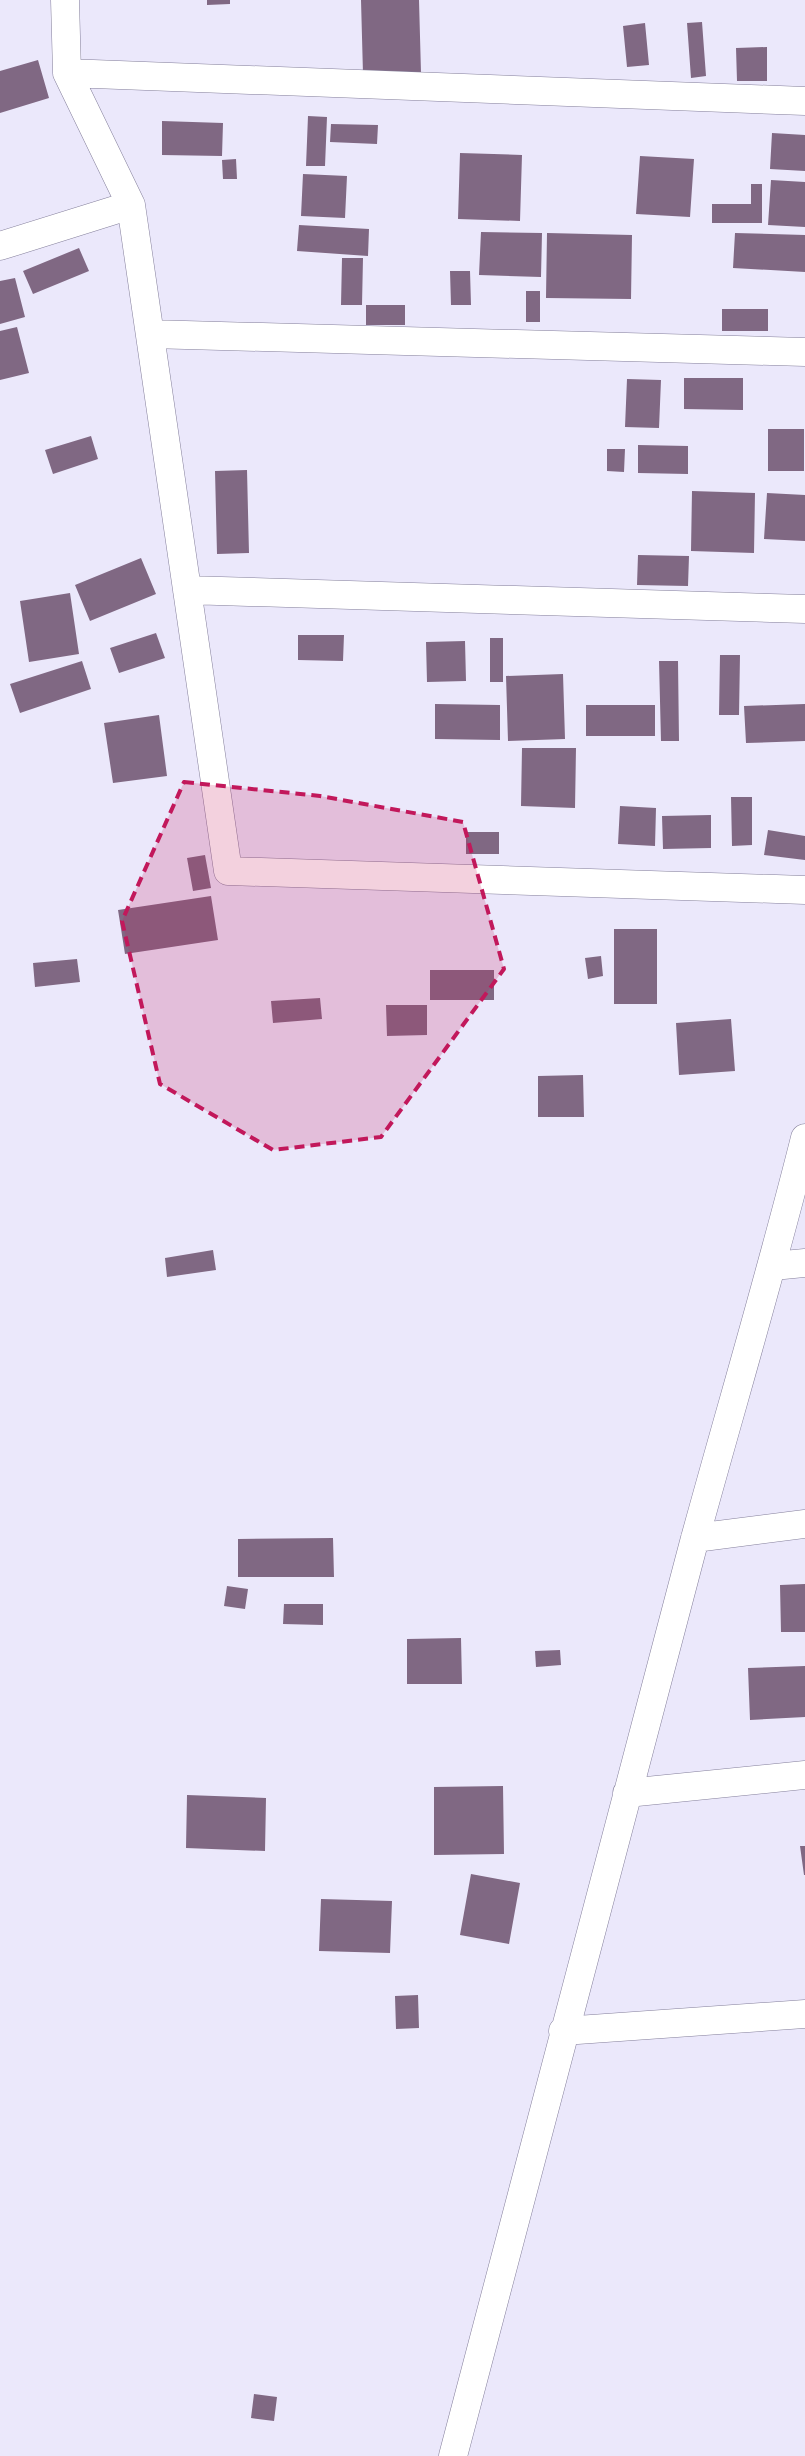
<svg xmlns="http://www.w3.org/2000/svg" width="805" height="2456" viewBox="0 0 805 2456" font-family="Cabin,sans-serif">
<style>
.building{fill:#806883}
.lines{fill:none;stroke-linecap:round;stroke-linejoin:round}
.minor-casing{stroke:#847f9b;stroke-width:29}
.minor{stroke:#fff;stroke-width:28}
.marked{fill:#c2185b;fill-opacity:0.2;stroke:#c2185b;stroke-width:4;stroke-dasharray:10 6;stroke-linejoin:round}
</style>
<rect width="100%" height="100%" fill="#ebe8fb"/>
<path class="building" d="M207 0H230V4L207 5Z
M361 0H419L421 73 363 74Z
M702 22 706 76 691 78 687 23Z
M645 23 649 65 627 67 623 26Z
M767 47V81H737L736 48Z
M38 60 49 98 0 113V71Z
M308 116 327 117 325 166H306Z
M162 121 223 123 222 156 162 155Z
M331 124 378 125 377 144 330 142Z
M772 133 805 135V171L770 169Z
M460 153 522 155 520 221 458 219Z
M640 156 694 159 690 217 636 214Z
M236 159 237 179H223L222 160Z
M303 174 347 176 345 218 301 216Z
M771 180 805 182V227L768 225Z
M751 184H762V223H712V204H751Z
M299 225 369 229 368 256 297 251Z
M481 232 542 233 541 277 479 275Z
M547 233 632 235 631 299 546 298Z
M735 233 805 235V272L733 268Z
M79 248 89 271 33 294 23 271Z
M342 258H363L362 305H341Z
M450 271H470L471 305H451Z
M15 278 25 317 0 324V281Z
M526 291H540V322H526Z
M366 305H405V325H366Z
M722 309H768V331H722Z
M17 327 29 373 0 380V331Z
M684 378H743V410L684 409Z
M627 379 661 380 659 428 625 427Z
M768 429H804V471H768Z
M91 436 98 459 53 474 45 450Z
M638 445 688 446V474L638 473Z
M607 449H625L624 472 607 471Z
M247 470 249 553 217 554 215 471Z
M692 491 755 493 754 553 691 551Z
M767 493 805 495V541L764 539Z
M638 555 689 556 688 586 637 585Z
M141 558 156 594 90 621 75 585Z
M70 593 79 654 29 662 20 601Z
M156 633 165 658 119 673 110 648Z
M298 635H344L343 661 298 660Z
M490 638H503V682H490Z
M465 641 466 681 427 682 426 642Z
M720 655H740L739 715H719Z
M82 661 91 689 20 713 10 684Z
M659 661H678L679 741H661Z
M563 674 565 739 508 741 506 676Z
M435 704 500 705V740L435 739Z
M805 704V741L746 743 744 706Z
M586 705H655V736H586Z
M159 715 167 776 113 783 104 723Z
M522 748H576L575 808 521 806Z
M731 797H752V845L732 846Z
M620 806 656 808 655 846 618 844Z
M711 815V848L663 849 662 816Z
M768 830 805 836V860L764 855Z
M466 832H499V854H466Z
M205 855 211 888 193 891 187 858Z
M211 896 218 940 125 954 118 910Z
M614 929H657V1004H614Z
M601 956 603 976 588 979 585 958Z
M77 959 80 982 35 987 33 963Z
M430 970H494V1000H430Z
M320 998 322 1019 273 1023 271 1001Z
M386 1005H427V1035L387 1036Z
M731 1019 735 1071 679 1075 676 1023Z
M583 1075 584 1117H538V1076Z
M213 1250 216 1270 167 1277 165 1258Z
M333 1538 334 1577H238V1539Z
M805 1584V1632H781L780 1585Z
M227 1586 248 1589 245 1609 224 1606Z
M284 1604H323V1625L283 1624Z
M461 1638 462 1684H407V1639Z
M560 1650 561 1665 536 1667 535 1651Z
M805 1666V1717L750 1720 748 1668Z
M503 1786 504 1854 434 1855V1787Z
M187 1795 266 1798 265 1851 186 1848Z
M800 1846H805V1875H804Z
M471 1874 520 1883 509 1944 460 1935Z
M321 1899 392 1901 390 1953 319 1951Z
M418 1995 419 2028 396 2029 395 1996Z
M254 2394 277 2397 274 2421 251 2418Z"/>
<g class="lines">
<defs>
<path id="minor" d="M65 0 67 73 131 205 228 871 805 890
M67 73 805 101
M0 246 131 205
M150 334 805 352
M187 590 805 609
M773 1266 805 1263
M695 1538 805 1524
M627 1793 805 1775
M563 2031 805 2014
M453 2456C532 2151 611 1846 694 1542 731 1407 771 1274 805 1138"/>
</defs>
<use href="#minor" class="minor-casing"/>
<use href="#minor" class="minor"/>
</g>
<path class="marked" d="M184 782 320 796 463 822 504 969 381 1137 273 1150 160 1084 122 921Z"/>
</svg>
